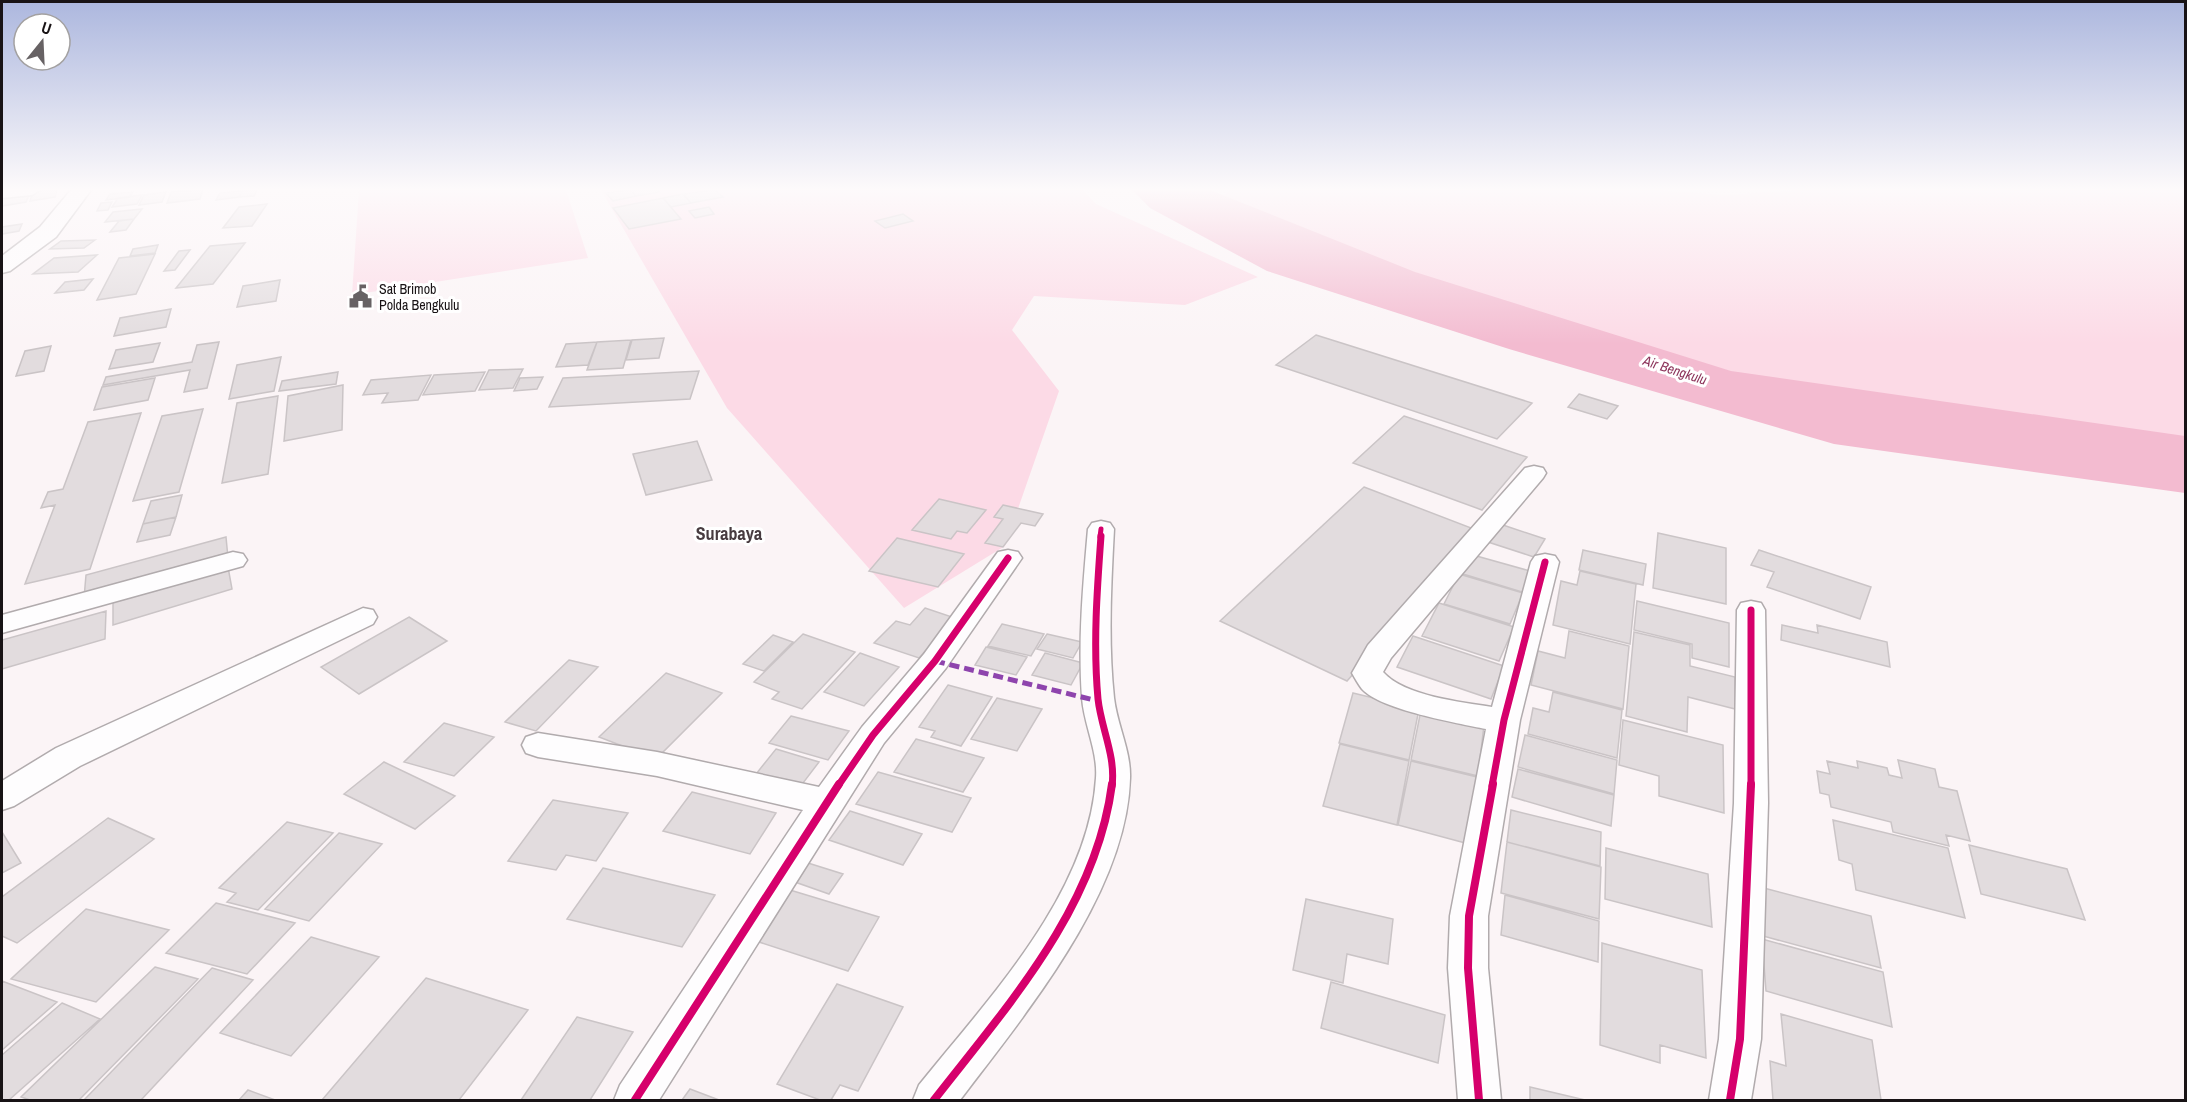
<svg xmlns="http://www.w3.org/2000/svg" width="2187" height="1102" viewBox="0 0 2187 1102" font-family="'Archivo Narrow',sans-serif">
<style>
.green{fill:#fcdae6}
.water{fill:#f3bbd0}
.building{fill:#e2dcde;stroke:#cac4c6;stroke-width:1.5}
.lines{fill:none;stroke-linecap:round;stroke-linejoin:round}
.minor-casing{stroke:#b1abad;stroke-width:3}
.primary-casing{stroke:#b1abad;stroke-width:3}
.minor{fill:#fefdfe;fill-rule:evenodd}
.primary{fill:#fefdfe;fill-rule:evenodd}
.quiet{stroke:#8e44ad;stroke-width:5;stroke-dasharray:10 5;stroke-linecap:butt}
.cycleway-far2-casing{stroke:#fff;stroke-width:8}
.cycleway-far1-casing{stroke:#fff;stroke-width:10}
.cycleway-casing{stroke:#fff;stroke-width:12}
.cycleway-far2{stroke:#d6006c;stroke-width:5}
.cycleway-far1{stroke:#d6006c;stroke-width:7}
.cycleway{stroke:#d6006c;stroke-width:8}
.labels{text-anchor:middle;dominant-baseline:central;stroke-width:6;stroke-linejoin:round;paint-order:stroke}
.far-poi-label{font-size:14px;fill:#181315;stroke:#fff;text-anchor:start}
.far-water-label{font-size:14px;font-style:italic;fill:#8c335a;stroke:#fff}
.quarter-label{font-size:18px;font-weight:bold;fill:#483c40;stroke:#fff}
</style>
<rect width="100%" height="100%" fill="#fbf4f6"/>
<path class="green" d="M359 190H566L588 258 352 295Z
M601 190H1083L1096 204 1258 277 1185 305 1034 296 1012 330 1059 391 1005 546 904 608 727 408Z
M1229 190H1655L1727 195 1800 190H2185V439L1821 397 1480 300 1278 226 1224 196Z"/>
<path class="water" d="M1132 190H1210L1415 272 1731 371 2185 436V493L1834 444 1509 349 1267 271 1150 208Z"/>
<path class="building" d="M57 190 55 197 30 201 33 191Z
M203 190 200 199 167 203 171 192Z
M257 190 254 196 239 197 242 191Z
M630 190H657L659 192 636 196Z
M630 190 636 196 613 201 606 193Z
M715 190 723 197 691 203 683 194Z
M242 191 239 197 216 200 220 193Z
M133 192 130 197 106 200 110 194Z
M166 192 162 202 139 205 144 195Z
M30 193 26 202 2 206V198Z
M683 194 691 203 671 207 663 198Z
M142 195 137 204 112 207 118 198Z
M663 198 681 219 629 229 613 208Z
M112 202 108 210 97 211 101 203Z
M267 204 252 226 223 228 239 207Z
M709 207 714 214 695 218 689 211Z
M142 209 134 219 105 222 113 212Z
M903 214 913 221 885 228 875 221Z
M134 219 126 230 110 232 119 221Z
M22 224 19 231 2 234V227Z
M95 240 84 248 50 249 61 241Z
M245 243 213 284 176 288 210 246Z
M158 245 155 253 130 256 133 249Z
M190 250 175 270 164 271 179 251Z
M155 254 136 294 97 300 119 258Z
M97 255 78 272 33 274 54 258Z
M93 279 84 290 55 293 65 282Z
M280 280 276 301 237 307 243 286Z
M171 309 166 327 114 336 120 318Z
M1316 335 1532 403 1497 439 1276 365Z
M664 338 659 358 626 360 632 340Z
M631 340 623 368 587 370 597 342Z
M219 342 207 388 184 392 190 370 103 385 106 377 192 362 197 345Z
M597 342 588 365 556 367 566 344Z
M160 343 153 362 109 369 116 350Z
M51 346 44 371 16 376 25 351Z
M281 357 274 391 229 399 237 365Z
M523 369 513 388 479 390 489 370Z
M699 371 690 399 549 407 563 378Z
M338 372 336 384 279 391 282 381Z
M485 372 475 391 423 395 434 375Z
M431 375 418 400 382 403 388 393 363 395 371 380Z
M543 377 537 389 514 391 520 378Z
M155 378 148 400 94 410 102 387Z
M343 385 342 430 284 441 288 396Z
M1579 394 1618 406 1607 419 1568 407Z
M278 396 268 474 222 483 237 403Z
M203 409 179 492 133 501 162 416Z
M141 413 90 569 25 584 55 505 41 508 48 492 63 489 88 422Z
M1404 416 1527 457 1482 510 1353 463Z
M697 441 712 480 646 495 633 454Z
M1364 487 1479 531 1347 681 1220 621Z
M182 495 176 517 143 524 151 501Z
M939 499 986 510 967 533 957 531 951 539 912 530Z
M1003 505 1043 514 1035 526 1021 523 1003 547 985 543 1003 519 994 517Z
M176 517 170 535 137 542 143 524Z
M1500 524 1545 539 1534 557 1488 542Z
M1658 533 1726 548V604L1653 588Z
M226 537 228 558 84 598 86 575Z
M897 538 964 554 938 587 869 571Z
M1583 550 1646 564 1643 585 1579 570Z
M1759 550 1871 587 1860 619 1767 587 1774 572 1751 565Z
M1473 555 1530 571 1522 592 1463 574Z
M228 567 232 589 113 625V601Z
M1580 571 1636 584 1630 644 1553 625 1561 581 1577 585Z
M1459 574 1523 593 1510 624 1444 604Z
M1637 601 1729 623V667L1692 658V644L1634 630Z
M1439 603 1514 627 1499 661 1422 636Z
M925 608 955 618 919 658 874 643 896 621 910 625Z
M106 611 105 639 2 669V640Z
M409 617 447 641 359 694 321 667Z
M1002 624 1044 634 1031 656 988 646Z
M1782 625 1818 633 1817 625 1887 642 1890 667 1781 640Z
M1569 631 1629 646 1623 709 1531 685 1538 651 1565 658Z
M1634 632 1690 645V666L1735 677V709L1688 697 1687 732 1626 716Z
M803 634 855 652 802 709 772 699 779 692 754 682Z
M1047 634 1082 642 1073 658 1037 649Z
M773 635 793 642 764 671 743 664Z
M1413 636 1504 666 1491 699 1397 667Z
M986 647 1027 657 1016 675 975 665Z
M860 653 899 667 864 706 824 692Z
M1045 653 1083 663 1071 685 1032 675Z
M569 660 598 667 536 731 505 722Z
M666 673 722 693 656 759 599 737Z
M948 685 992 697 961 746 931 737 935 731 919 727Z
M1553 692 1622 710 1617 758 1528 734 1533 708 1549 712Z
M1353 693 1419 709 1409 760 1339 743Z
M997 698 1042 709 1017 751 971 739Z
M1421 710 1484 725 1478 776 1411 760Z
M791 716 849 731 828 760 769 743Z
M1623 720 1723 745 1724 813 1659 796V776L1619 765Z
M444 723 494 737 454 776 404 762Z
M1525 735 1617 760 1614 794 1518 767Z
M916 739 984 758 963 792 894 772Z
M1340 744 1409 761 1397 825 1323 806Z
M776 749 819 762 800 787 756 774Z
M1898 760 1935 769 1939 787 1957 791 1970 841 1946 835 1949 846 1893 832 1891 822 1831 807 1829 795 1820 793 1817 771 1830 774 1827 761 1858 768 1857 761 1887 768 1889 775 1902 778Z
M1411 761 1477 777 1469 844 1398 825Z
M384 762 455 796 415 829 344 794Z
M1518 769 1614 795 1611 826 1512 797Z
M878 772 971 798 952 832 856 804Z
M692 792 776 813 750 854 663 831Z
M553 800 628 813 596 861 566 855 556 870 508 861Z
M1511 810 1601 832 1600 866 1507 842Z
M850 811 922 834 903 865 829 840Z
M108 818 154 839 17 943 2 936V897Z
M1833 820 1948 848 1965 918 1856 890 1852 864 1839 860Z
M287 822 333 833 258 910 227 902 236 893 219 888Z
M2 832 21 863 2 873Z
M339 833 382 844 309 921 265 909Z
M1507 842 1601 867 1599 919 1501 893Z
M1969 845 2067 869 2085 920 1981 894Z
M1606 848 1708 874 1712 927 1605 899Z
M808 863 843 874 829 894 795 882Z
M603 868 715 895 682 947 567 919Z
M1760 887 1871 916 1881 968 1763 936Z
M790 890 879 917 848 971 756 941Z
M1505 895 1599 921 1598 962 1501 935Z
M1306 899 1393 919 1388 964 1347 954 1343 983 1293 970Z
M216 903 295 923 247 974 166 953Z
M86 909 169 930 96 1002 11 979Z
M311 937 379 957 291 1056 220 1033Z
M1762 939 1883 972 1892 1027 1766 991Z
M1602 943 1702 970 1706 1058 1660 1045V1063L1600 1045Z
M155 967 198 979 79 1100H30L21 1097Z
M212 968 253 980 141 1100H84Z
M426 978 528 1010 459 1100H322Z
M2 981 57 1002 2 1050Z
M1331 982 1445 1015 1438 1063 1321 1028Z
M837 984 903 1007 858 1091 840 1085 831 1100H820L777 1084Z
M62 1003 100 1019 9 1100H2V1055Z
M1781 1014 1872 1040 1881 1100H1773L1770 1061 1786 1066Z
M577 1017 633 1032 590 1100H521Z
M1530 1087 1585 1100H1530Z
M690 1089 719 1100H682Z
M248 1090 275 1100H239Z"/>
<g class="lines">
<defs>
<path id="minor" d="M2 190H40L32 195 2 198Z
M1534 466 1543 468 1546 473 1543 478 1391 658 1383 672C1404 696 1461 702 1492 707L1531 562 1535 556 1545 554 1555 556 1559 562 1520 720 1488 916V968L1501 1100H1458L1448 968 1450 916 1486 729C1457 723 1381 710 1362 689 1358 684 1355 678 1352 673L1368 645 1525 468Z
M1101 521 1110 523 1114 529C1111 585 1108 642 1114 698 1117 725 1131 751 1130 778 1127 893 1026 1013 960 1100H913L919 1085C988 999 1089 894 1096 778 1098 751 1084 725 1082 698 1078 641 1083 585 1088 529L1092 523Z
M1008 550 1018 552 1022 558 946 668 884 743 659 1100H614L620 1085 803 810 657 776 538 757 526 753 522 745 526 737 538 733 657 752 819 787 862 727 924 654 998 552Z
M233 552 243 554 247 560 243 566 2 633V615Z
M1751 601 1761 603 1765 610 1768 803 1761 1039 1751 1100H1709L1719 1039 1734 803 1737 610 1741 603Z
M363 608 373 610 377 617 373 624 80 766 14 806 2 810V781L56 748Z"/>
<path id="primary" d="M71 190H91L56 237 10 271 2 273V256L40 227Z"/>
</defs>
<use href="#minor" class="minor-casing"/>
<use href="#primary" class="primary-casing"/>
<use href="#minor" class="minor"/>
<use href="#primary" class="primary"/>
<path class="quiet" d="M935 661 1098 701"/>
<defs>
<path id="cycleway-far2" d="M1100 537 1101 529"/>
<path id="cycleway-far1" d="M1101 536C1097 590 1093 645 1098 699 1101 728 1116 756 1112 786
M1751 610V786
M838 786 873 735 935 661 1008 558
M1492 786 1504 720 1545 562"/>
<path id="cycleway" d="M635 1100 839 784
M934 1100C1008 1005 1096 908 1112 784
M1479 1100 1468 968 1469 916 1493 784
M1730 1100 1740 1039 1751 784"/>
</defs>
<use href="#cycleway-far2" class="cycleway-far2-casing"/>
<use href="#cycleway-far1" class="cycleway-far1-casing"/>
<use href="#cycleway" class="cycleway-casing"/>
<use href="#cycleway-far2" class="cycleway-far2"/>
<use href="#cycleway-far1" class="cycleway-far1"/>
<use href="#cycleway" class="cycleway"/>
</g>
<linearGradient id="sky" x2="0" y2="1"><stop stop-color="#acb7de"/><stop offset="0.55" stop-color="#fdfafb"/><stop offset="1" stop-color="#fdfafb" stop-opacity="0"/></linearGradient>
<rect width="2187" height="344" fill="url(#sky)"/>
<defs>
<symbol id="civic-bare" viewBox="-9 -9 18 18"><path d="M-.6-6.5H3V-4.5H.6V-3L4-1V1h2V6H-6V1h2V-1L-.6-3ZM-1.2 2.5V6h2.4V2.5Z" fill="#676264" stroke="#fff" stroke-width="2.5" paint-order="stroke"/></symbol>
</defs>
<g fill-rule="evenodd">
<use href="#civic-bare" x="344" y="280" width="33" height="33"/>
</g>
<g class="labels">
<g class="far-poi-label">
<text x="379" y="289">Sat Brimob<tspan x="379" dy="16">Polda Bengkulu</tspan></text>
</g>
<g class="far-water-label">
<text transform="translate(1675 370) rotate(18)">Air Bengkulu</text>
</g>
<g class="quarter-label">
<text x="729" y="533">Surabaya</text>
</g>
</g>
<rect width="2187" height="1102" fill="none" stroke="#181315" stroke-width="6"/>
<g transform="translate(42 42) rotate(18)"><circle r="28" fill="#ffffff" stroke="#a3a1a1" stroke-width="1.5"/>
<path d="M0-4.5L10 22L0 15L-10 22Z" fill="#676264"/>
<text y="-9" font-size="16" font-weight="bold" text-anchor="middle" fill="#181315">U</text>
</g>
</svg>
